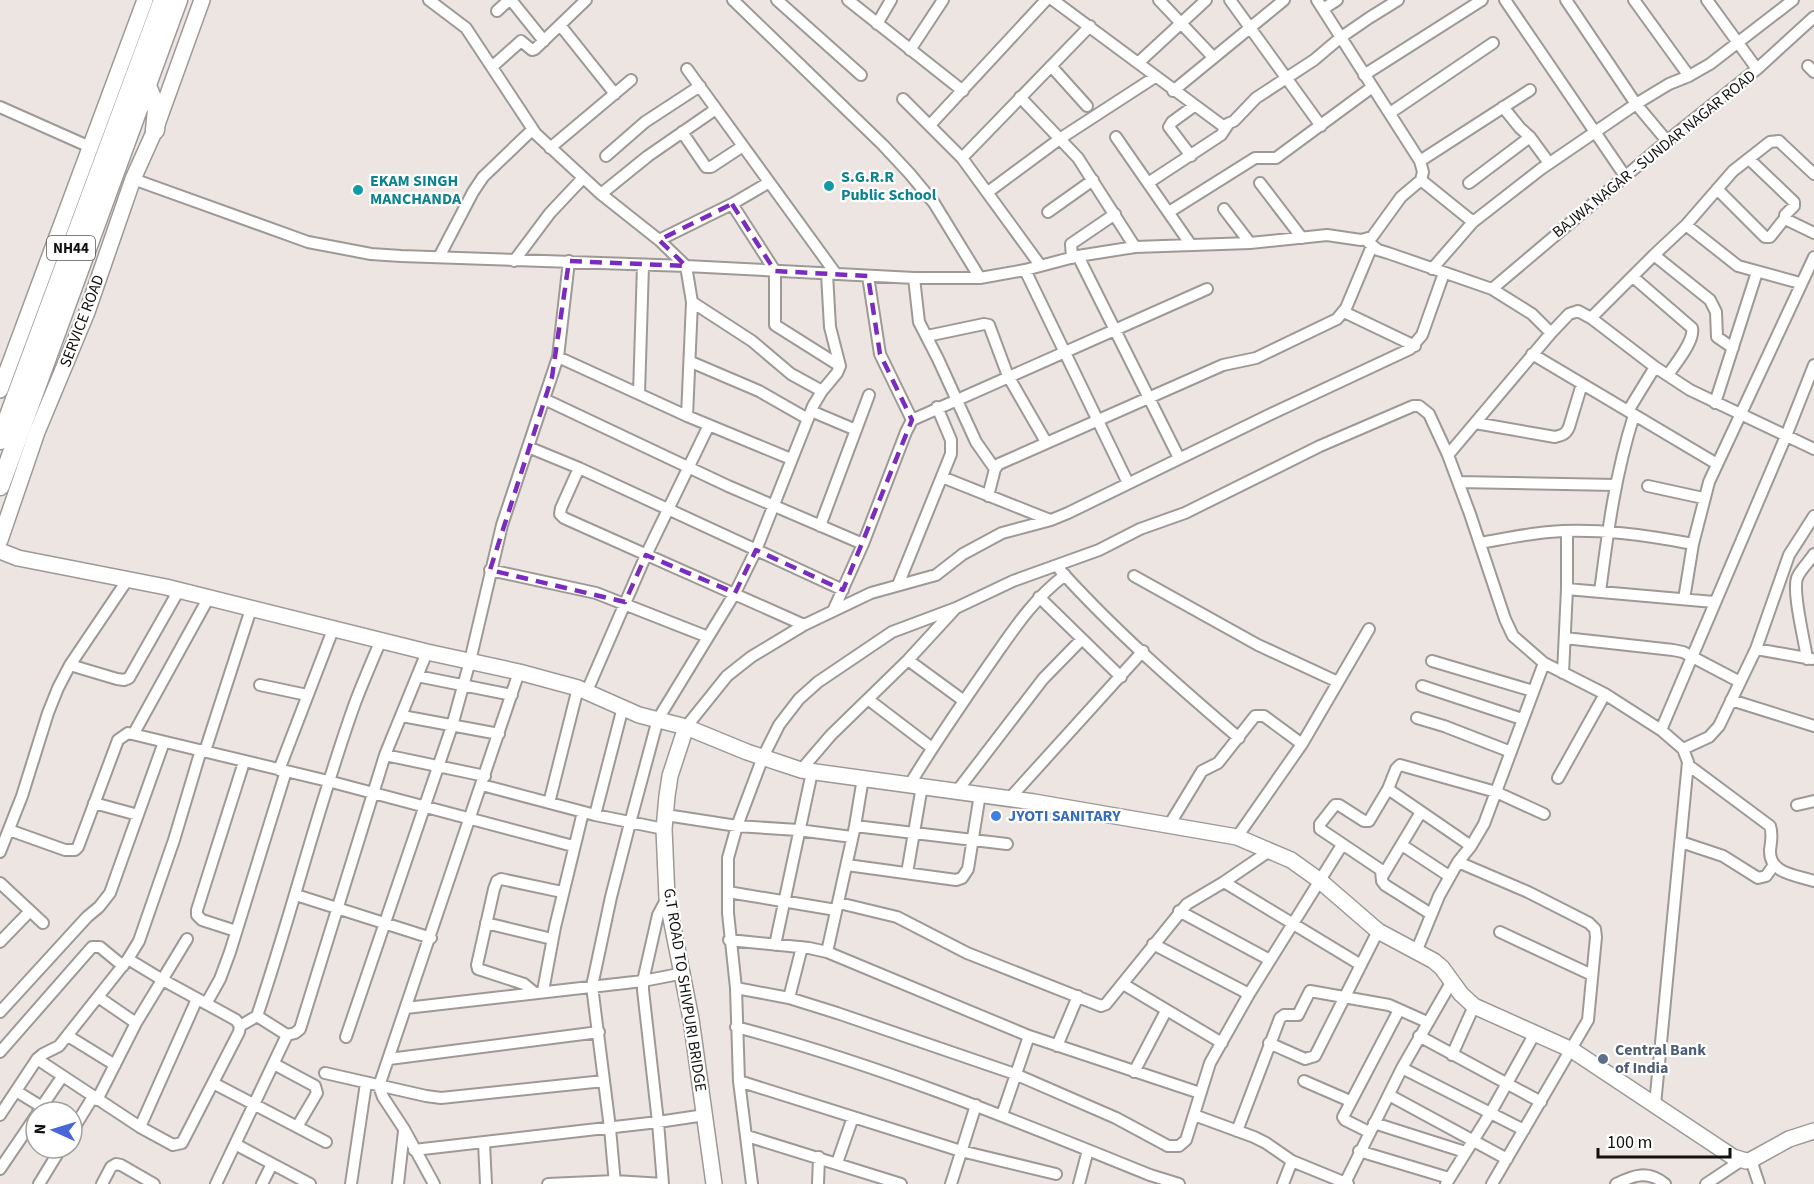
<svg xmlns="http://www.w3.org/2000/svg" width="1814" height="1184" viewBox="0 0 1814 1184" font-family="'Source Sans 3',sans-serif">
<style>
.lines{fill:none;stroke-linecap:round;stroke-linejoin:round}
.street-casing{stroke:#9f9996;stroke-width:14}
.secondary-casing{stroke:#9f9996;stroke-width:18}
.highway-casing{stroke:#9f9996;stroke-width:21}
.street{stroke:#fff;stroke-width:10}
.secondary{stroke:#fff;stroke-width:15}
.highway{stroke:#fff;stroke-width:18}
.marked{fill:none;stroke:#7b2cbf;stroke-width:4.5;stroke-dasharray:12 8;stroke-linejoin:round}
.culture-dot{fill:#0f9aa8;stroke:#fff;stroke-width:2}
.shop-dot{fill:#3f7fe0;stroke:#fff;stroke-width:2}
.service-dot{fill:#5c6f8a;stroke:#fff;stroke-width:2}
.labels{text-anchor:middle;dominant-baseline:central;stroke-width:4.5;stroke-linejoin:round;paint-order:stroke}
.shield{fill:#fff;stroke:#5a5858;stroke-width:1.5}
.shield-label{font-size:15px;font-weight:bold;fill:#131110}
.street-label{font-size:16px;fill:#131110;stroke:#fff}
.culture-label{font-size:16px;font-weight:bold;fill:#0d838f;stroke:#fff;text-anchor:start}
.shop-label{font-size:16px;font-weight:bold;fill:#366cbe;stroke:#fff;text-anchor:start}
.service-label{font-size:16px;font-weight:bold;fill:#4e5e75;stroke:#fff;text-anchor:start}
</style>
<rect width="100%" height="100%" fill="#ece5e2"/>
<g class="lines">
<defs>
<path id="street" d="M429 0 466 28 536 134 601 194 659 240 686 266 692 302 687 416
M511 0 544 41
M733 0 883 145 910 174 934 203 980 278
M777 0 861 75
M848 0 963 91
M1053 0 1223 126 1234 121 1256 98 1314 60 1340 38 1369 18 1398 0
M1159 0 1213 57
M1230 0 1321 126
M1505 0 1625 176
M1566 0 1636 104 1667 141
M1634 0 1689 76
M1707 0 1757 69
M1323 9 1337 0
M497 11 509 0
M877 24 891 0
M560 25 615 94
M910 50 943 0
M1138 63 1206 0
M493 66 521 41 532 50 535 49 586 0
M1051 66 1087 106
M1808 66 1814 72
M687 69 836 274
M1364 75 1482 0
M1173 91 1284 0
M1020 97 1078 158 1135 247
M903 99 962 158 1040 265
M0 107 90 147
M1503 107 1520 128 1530 137 1549 163
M1390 113 1493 43
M930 125 1046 0
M682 132 706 167H711L743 146
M1116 137 1191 245
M550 148 631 80
M606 156 645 122 700 86
M1191 156 1169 127 1172 122 1194 106
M962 158 1090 26
M1749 159 1794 202V206L1785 215V219L1814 233
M1420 161 1530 90
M133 179 308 242 371 254 401 256 686 266 914 278H980L1025 270 1078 256 1135 247 1250 243 1327 235 1361 240 1372 237 1401 197 1421 180 1423 172 1420 161 1317 0
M1421 180 1473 222
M1148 183 1221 135 1227 126
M1260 183 1302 238
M1469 183 1530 137
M1717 189 1765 237H1770L1785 218
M988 192 1061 138 1155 77
M601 194 648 156 716 109
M732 204 775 271V325L840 366
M1224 209 1250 243
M1048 212 1093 180
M1169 212 1255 158H1276L1371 88
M1686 225 1738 266 1800 283
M659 240 732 204 768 183
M1368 242 1378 250 1388 253 1492 289 1532 314 1551 333
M1654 255 1686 225 1733 171 1770 142 1779 141 1782 144 1814 174
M1078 256 1179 458
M439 257 473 192 483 177 532 130
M1072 258 1071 244 1115 214
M514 261 550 213 583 178
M1432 269 1473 222 1541 169 1636 104 1669 84 1689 76 1710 64 1793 0
M1025 270 1128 483
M868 276 880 354 912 420
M1633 277 1692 328C1695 341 1675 364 1668 375
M914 278 919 322 938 359 976 442 995 469
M1492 289 1667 141 1757 69 1814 17
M692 302 752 341 791 374 822 391
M1344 312 1415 346
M1591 318 1654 255 1710 300 1716 312 1717 337 1733 348
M927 336 984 324 989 325 1008 376 1046 442
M1532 354 1717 464
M558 357 687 416 791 459
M691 362 759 391 808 419
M639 394 643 265
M544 399 728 486 863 544
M1715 403 1757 272
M811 411 856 430
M1628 411 1655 367
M1475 423 1555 437C1563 435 1566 434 1569 427L1582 384
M528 447 579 468 843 590
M1448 455 1551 333 1569 314 1578 311 1591 318 1655 367 1690 390 1814 449
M579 468 561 508 560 514 564 518 804 625
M942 477 1050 520
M1458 482 1616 485
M1648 486 1703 498
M988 496 995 469 999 464 1223 365 1256 358 1337 319 1346 308 1372 246
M820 526 869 395
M1480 543C1503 539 1526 534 1549 532 1597 528 1646 535 1693 544
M490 570 596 593 708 637
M1060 570C1114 630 1178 686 1239 738
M1134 576 1258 645 1338 682
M898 585 951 454V440L937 407
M1567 589 1714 602
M1600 592C1608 530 1615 475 1634 415
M1039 597 1121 677
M1684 599 1693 544 1709 482 1814 257
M833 611 863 544 906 432 912 420 1207 289
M1565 638 1673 650 1683 652 1740 682
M1756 649 1812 659
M1807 659C1805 642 1792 593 1797 578 1800 570 1809 562 1814 554
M908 660 964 701
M1432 661 1533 691
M70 665 117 679 124 680 129 678 179 590
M1563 673 1567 589V532
M417 676 512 695
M590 684 646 555 709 425
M260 685 307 695
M1422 686 1522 719
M869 700 932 748
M1731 700 1814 726
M402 716 499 734
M1417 718 1444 726 1511 752
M686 727 727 676 751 657 804 625 871 593 936 575 963 554 1002 533 1051 520 1068 513 1271 414 1410 349 1422 335 1444 273
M1661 730 1786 436 1814 365
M134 733 209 597
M1683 749 1709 737 1719 726 1756 649 1789 555 1814 516
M205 751 251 609
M385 755 485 776
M1688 765 1770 826C1773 834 1771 842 1770 850 1769 874 1796 875 1814 881
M279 770 334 627
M801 770 831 735 908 660 954 610
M1558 778 1605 694
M910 784C934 744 961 705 988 666 1012 632 1031 601 1065 575
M482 785 595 815 664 829
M1388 789 1471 846
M957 791 1043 679 1082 639
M1009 799 1143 651
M94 803 138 815
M549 803 578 688
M1797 805 1814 801
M595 815 623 707
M666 815 737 826 798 830 852 837
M855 826 1007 844
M1168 827 1202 771 1218 763 1255 716H1264L1302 744
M9 830 65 850H75L78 847 118 740 128 733 328 781 573 846
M1237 837 1302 744 1369 629
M1681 842 1723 856 1758 878 1766 876 1774 865
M1402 845 1449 876
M0 852 22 796 48 713 58 688 70 665 128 579
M1458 862 1471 846 1484 824 1544 663
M847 865 956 880 962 878 968 869 980 794
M907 873 922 786
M1382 877 1421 812
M1224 882 1361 965
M0 883 43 923
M728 892 836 910
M296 895 431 938
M839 903 897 917 967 953 1101 1006 1106 1004 1187 904 1224 882 1271 850
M1179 911 1270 960
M1431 914 1385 885 1382 881 1381 870 1320 829V824L1335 805H1339L1364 821H1369L1388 789 1396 769 1400 765 1496 792 1544 814
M486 923 552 939
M236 931 202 920 197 915V910L244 762
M1500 932 1592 975
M729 940 809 948 827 952 1029 1036 1200 1093
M0 942 30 911
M1153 944 1249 994
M775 945 812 772
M827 952 855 826 863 778
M1416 952 1439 896 1458 862 1528 892 1589 923 1595 929 1596 937 1588 1020 1492 1184
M1123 984 1222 1043
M736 988 789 998 837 1013 1015 1074 1116 1118 1168 1146H1179L1186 1140 1210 1063 1249 994 1342 845
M543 991 555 927 583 812
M535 993 524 984 478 969 477 965 494 889 497 881 501 879 562 892
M98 997 136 1023
M789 998 802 947
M206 1004 220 979 230 952 286 771
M406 1008 643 981 684 973
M0 1012 87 917 99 907 110 893 164 742
M257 1016 287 1035 295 1033 300 1029 385 755 427 652
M240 1026 257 1016C292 913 318 806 355 703 363 682 372 661 381 640
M736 1027C878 1064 1014 1120 1150 1175L1179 1184
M68 1036 115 1065
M1419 1036 1541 1102
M346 1037 452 726 470 661 502 525 558 357 569 261
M1269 1043 1305 1059 1315 1056 1378 931
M1057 1046 1078 996
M0 1052 92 947H100L123 966
M1452 1055 1474 1006
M37 1059 140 1127 173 1145 182 1143 239 1032 240 1026 236 1020 161 979 128 959
M389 1059 599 1032
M274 1064 315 1086 317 1093 297 1127
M1402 1068 1524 1130
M1134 1072 1166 1011
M325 1073 426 1096 441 1098 604 1081
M739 1081 961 1151 1056 1174
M1304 1081 1350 1101
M213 1083 326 1142
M16 1091 42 1107
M1389 1095 1507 1159
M97 1100 136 1023 187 939
M38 1112 62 1077
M0 1115 37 1059 43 1054 59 1046 128 959 139 941 174 840 201 750
M1002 1115 1029 1036
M1194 1115 1254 1137 1266 1143 1292 1161 1348 1184
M1374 1123 1465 1152
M140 1127 197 999
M72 1131 93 1097
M1237 1131 1280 1018 1284 1015H1298L1310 991 1389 1005 1427 1022
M1369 1132 1345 1120 1343 1117 1399 1010
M747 1136 901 1184
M484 1143 486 1184
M235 1144 310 1184
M414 1150 658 1122 705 1115
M1359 1151 1449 1178
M1751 1160 1759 1184
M837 1163 853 1117
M0 1169 36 1116
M1345 1183 1402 1068 1452 981
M39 1184 61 1148
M102 1184 111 1167 116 1164 121 1165 154 1184
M216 1184 287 1035
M262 1184 272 1164
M351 1184 366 1083
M398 1184 404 1131
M434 1184 404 1129 383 1097 379 1086 519 672
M548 1184 615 1181 663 1184
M615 1184 610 1128 592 986 611 897 630 823 658 719 735 593 756 550 813 406 822 391 837 373 840 366 830 327 827 274
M663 1184 658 1122 643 990V981L658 915 667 898
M752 1184 739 1081 736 988 728 913V858L737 826 763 757 779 725 799 699 818 682 892 632 956 608 1013 581 1099 550 1140 529 1185 513 1320 446 1413 406H1419L1429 414 1448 455 1470 514 1505 619 1513 636 1544 663 1605 694 1661 730 1683 749 1688 762 1655 1105
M818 1184 819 1157
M951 1184 976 1105
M1079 1184 1088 1150
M1283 1184 1292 1161
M1446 1184 1491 1112 1535 1033
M1616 1184C1634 1175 1648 1170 1665 1184
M1706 1184 1742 1160"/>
<path id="secondary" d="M0 390 145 0
M0 540 37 432 87 312 133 179 155 130 202 0
M0 551 18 558 166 587 427 652 519 672 578 688 639 715 686 727 747 752 801 770 1034 802 1237 837 1291 860 1319 880 1378 931 1434 961 1442 968 1461 994 1474 1006 1572 1050 1733 1157 1746 1161 1751 1160 1789 1139 1814 1131
M686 727 670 776 667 796 664 829 667 898 691 1019 714 1184"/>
<path id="highway" d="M147 86 157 110 155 130
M0 440 163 0
M0 486 178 0"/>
</defs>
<use href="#street" class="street-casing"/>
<use href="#secondary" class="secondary-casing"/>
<use href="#highway" class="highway-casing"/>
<use href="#street" class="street"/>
<use href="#secondary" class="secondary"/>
<use href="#highway" class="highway"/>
</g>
<path class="marked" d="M732 204 775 271 868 276 880 354 912 420 843 590 756 550 735 593 646 555 625 602 490 570 552 377 569 261 686 266 659 240Z"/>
<g class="culture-dot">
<circle cx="829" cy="186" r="6"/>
<circle cx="358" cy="190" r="6"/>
</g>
<circle class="shop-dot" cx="996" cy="816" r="6"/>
<circle class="service-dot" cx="1603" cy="1059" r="6"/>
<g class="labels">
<rect class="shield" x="47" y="236" width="48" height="24" rx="4.5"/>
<g class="shield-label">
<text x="71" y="248">NH44</text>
</g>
<g class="street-label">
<text transform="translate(1654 154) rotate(-39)">BAJWA NAGAR - SUNDAR NAGAR ROAD</text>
<text transform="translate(82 321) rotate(-69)">SERVICE ROAD</text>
<text transform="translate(685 990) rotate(81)">G.T ROAD TO SHIVPURI BRIDGE</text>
</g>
<g class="culture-label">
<text x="841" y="177">S.G.R.R<tspan x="841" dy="18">Public School</tspan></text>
<text x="370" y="181">EKAM SINGH<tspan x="370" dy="18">MANCHANDA</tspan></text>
</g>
<g class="shop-label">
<text x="1008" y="816">JYOTI SANITARY</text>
</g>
<g class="service-label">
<text x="1615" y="1050">Central Bank<tspan x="1615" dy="18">of India</tspan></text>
</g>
</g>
<g transform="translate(54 1130) rotate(274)"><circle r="28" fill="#ffffff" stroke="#a1a09f" stroke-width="1.5"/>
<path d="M0-4.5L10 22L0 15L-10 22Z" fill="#4866da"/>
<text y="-9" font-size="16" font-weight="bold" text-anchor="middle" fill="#131110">N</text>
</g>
<path d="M1598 1148v9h132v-9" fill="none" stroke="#131110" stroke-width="3"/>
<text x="1607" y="1148" font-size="18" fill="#131110" stroke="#ffffff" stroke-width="4.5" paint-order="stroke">100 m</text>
</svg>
